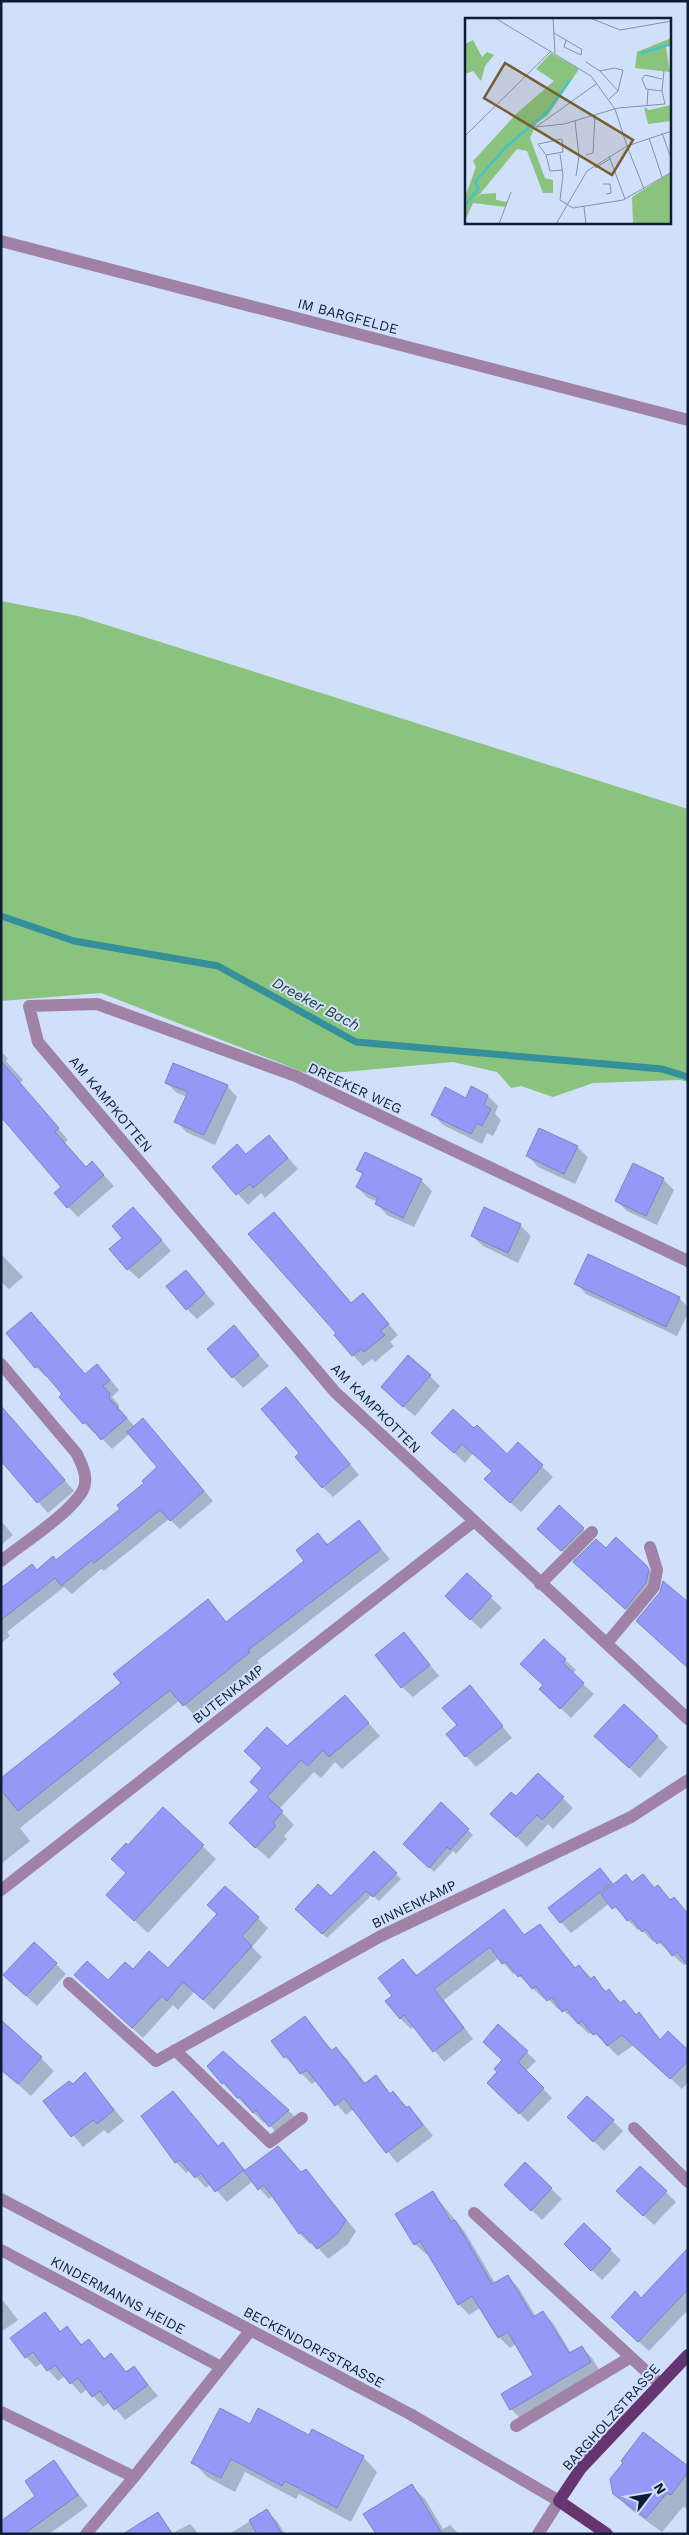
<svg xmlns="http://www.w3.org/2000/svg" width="689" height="2535" viewBox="0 0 689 2535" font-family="'Work Sans',sans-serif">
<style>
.green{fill:#8ac37d}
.shadow{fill:#0003}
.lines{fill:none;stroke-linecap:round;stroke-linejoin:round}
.stream{stroke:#34919c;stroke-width:7}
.building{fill:#9499f7;stroke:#7e82c6}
.minor{stroke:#9f82a5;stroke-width:12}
.major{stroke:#673472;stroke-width:12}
.labels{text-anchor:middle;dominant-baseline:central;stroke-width:4;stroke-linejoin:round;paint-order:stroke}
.street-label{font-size:14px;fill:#0e1c34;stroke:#d0e0fb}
.water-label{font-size:15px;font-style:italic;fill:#254042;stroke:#d0e0fb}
.inset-river{fill:none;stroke:#45c3c9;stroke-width:2.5}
.inset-road{fill:none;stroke:#8292ab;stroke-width:1}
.view{fill:#775d2f;fill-opacity:0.15;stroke:#775d2f;stroke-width:2.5}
.inset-edge{fill:none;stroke:#0e1c34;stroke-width:2.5}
</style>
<rect width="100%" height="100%" fill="#d0e0fb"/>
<path class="green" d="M1 601 78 616 688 809V1082L680 1080 593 1083 553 1097 521 1086 511 1088 497 1072 453 1062 311 1075 101 993 1 1001Z"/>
<path class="shadow" d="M1 1051 8 1059 6 1061 23 1080 20 1083 68 1140 64 1143 86 1168 102 1173 114 1186 78 1217 68 1207 63 1187 1 1115Z
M166 1082 227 1086 237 1097 215 1145 186 1132 176 1121 187 1097 177 1093Z
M472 1088 488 1096 498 1106 495 1114 501 1120 493 1136 487 1133 482 1144 443 1125 433 1114 466 1099Z
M269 1136 298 1169 265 1198 261 1193 248 1205 213 1167 247 1156Z
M577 1147 588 1157 575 1184 538 1167 528 1156Z
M358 1170 421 1180 432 1191 414 1227 387 1215 377 1204 378 1202 368 1198 357 1187 363 1175Z
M663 1179 674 1190 657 1225 627 1211 616 1200Z
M144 1219 171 1251 139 1279 128 1269Z
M284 1224 352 1304 363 1295 398 1335 390 1342 394 1346 375 1362 372 1359 363 1366 335 1335 338 1333Z
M520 1225 531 1236 518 1263 483 1246 472 1236Z
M1 1254 23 1277 9 1289 1 1282Z
M186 1272 215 1304 197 1319 187 1309Z
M576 1283 679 1298 688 1307V1313L677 1336 586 1294Z
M31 1313 86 1375 97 1366 107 1376 119 1390 112 1397 119 1405V1409L135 1427 152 1429 213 1501 180 1529 169 1519 104 1571 101 1569 72 1594 64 1587 7 1632 10 1636 1 1643V1596L37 1571 56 1561 122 1510 159 1467 129 1434 112 1449 96 1432 94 1433 84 1423 60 1397 64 1394 48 1375 46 1377 36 1367Z
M234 1327 269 1366 243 1388 208 1349Z
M430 1376 440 1386 415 1416 393 1398Z
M296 1399 359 1475 333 1497 323 1487 301 1453Z
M10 1416 74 1491 48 1513 18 1479Z
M433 1433 507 1456 518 1444 553 1477 521 1512 496 1490 493 1471 473 1453 465 1463Z
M559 1507 594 1539 573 1561 549 1539Z
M1 1521 13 1535 1 1545Z
M358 1522 390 1559 257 1661 259 1663 194 1715 180 1700 20 1828 30 1841 1 1864V1779L122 1684 208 1601 227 1623 306 1561 318 1535 329 1545Z
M606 1550 646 1567 657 1578 656 1594 636 1619 585 1573Z
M467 1575 502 1608 481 1629 457 1607Z
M404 1633 439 1676 413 1697 402 1687Z
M565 1660 576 1670 572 1674 594 1694 571 1718 540 1689Z
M470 1687 512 1738 476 1767 466 1756Z
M345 1697 380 1736 342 1769 335 1762 321 1778 314 1772 279 1809 294 1825 284 1836 287 1839 269 1859 243 1836 260 1790Z
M624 1705 668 1747 640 1778 606 1747Z
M516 1798H563L573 1808 553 1829 548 1824 527 1847 503 1824Z
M441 1804 473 1835 456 1854 453 1851 434 1872 405 1844Z
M163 1809 216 1859 148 1933 121 1908 127 1874 128 1847Z
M374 1853 401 1879 379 1901 372 1895 327 1938 297 1909 331 1898Z
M600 1869 614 1885 626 1876 633 1883 643 1875 656 1889 658 1887 671 1900 674 1898 686 1911 688 1910V1964L684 1965 656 1940 653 1942 641 1929 638 1930 610 1903 571 1933 561 1922 550 1908Z
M504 1911 525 1936 540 1925 576 1969 579 1966 607 1992 609 1991 621 2003 624 2002 637 2015 639 2014 661 2040 688 2051V2082L682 2089 634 2045 618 2056 592 2031 589 2034 561 2008 559 2010 546 1997 544 1999 515 1972 513 1974 499 1958 444 2000 473 2039 444 2062 414 2026 411 2029 400 2018 394 1996 403 1960 418 1976Z
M258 1918 268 1928 252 1947 262 1957 214 2010 194 1992 178 2010 173 2005 143 2038 86 1985 108 1982 133 1971 168 1970Z
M56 1964 66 1974 37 2006 15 1985Z
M305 2018 333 2051 336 2049 347 2059 366 2084 376 2077 391 2094 393 2093 419 2118 433 2136 397 2163 354 2109 346 2115 317 2080 312 2084 285 2057Z
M498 2026 536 2061 526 2071 552 2098 528 2122 489 2083 499 2072 504 2060Z
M223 2053 289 2111 299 2121 280 2137 266 2121 264 2123 222 2083Z
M41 2058 54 2071 31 2096 1 2069Z
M85 2074 124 2121 108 2134 104 2130 83 2147 45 2101 73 2086Z
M173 2093 219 2147 223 2144 246 2171 278 2147 302 2173 306 2171 356 2231 348 2244 328 2259 313 2242 310 2244 300 2234 273 2196 269 2199 253 2181 227 2202 211 2184 206 2188 190 2170 186 2173 176 2162Z
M613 2121 623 2131 604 2151 579 2127Z
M525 2164 562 2199 542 2220 505 2185Z
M640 2167 676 2202 654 2225 628 2201Z
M433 2193 465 2232 495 2283 507 2276 518 2287 536 2317 543 2313 553 2323 571 2353 582 2347 592 2358 601 2373 522 2420 511 2409 503 2394 535 2375 516 2344 510 2348 499 2337 481 2307 469 2315 459 2304 428 2253 426 2254 415 2244Z
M584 2225 621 2260 602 2280 565 2244Z
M688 2250V2310L649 2351 623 2327 641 2299Z
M1 2298 18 2320 1 2332Z
M45 2313 61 2332 67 2328 83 2346 89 2341 105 2359 111 2355 127 2373 134 2368 158 2396 125 2420 110 2402 103 2407 87 2389 81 2394 65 2376 58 2381 42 2363 36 2367 26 2357Z
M250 2425 310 2436 363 2457 377 2472 351 2522 299 2494 296 2499 245 2472 235 2492 207 2477 193 2462Z
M53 2462 88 2506 49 2534H1L37 2496Z
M688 2467V2509L683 2507 662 2532 630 2509 614 2493Z
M412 2486 425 2499 443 2529 450 2525 459 2534H377Z
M267 2511 277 2521 285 2534H229Z
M158 2514 173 2533 190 2524 199 2534H126Z"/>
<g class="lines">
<path class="stream" d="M1 916 74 941 218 966 356 1042 662 1069 688 1077"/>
</g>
<path class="building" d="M1 1061 59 1128 55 1132 86 1167 92 1161 104 1175 67 1208 54 1193 61 1187 1 1117Z
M173 1063 228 1085 204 1135 174 1122 188 1092 165 1083Z
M471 1086 488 1095 484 1105 491 1109 482 1126 477 1123 471 1134 431 1115 445 1087 466 1098Z
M539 1128 578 1146 564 1174 526 1156Z
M269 1135 288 1158 253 1188 250 1184 236 1195 212 1167 237 1144 246 1154Z
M365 1152 422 1179 403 1218 375 1204 378 1198 356 1187 363 1173 356 1170Z
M633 1163 664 1178 646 1216 615 1201Z
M133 1207 162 1240 127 1270 109 1249 122 1238 112 1226Z
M484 1207 521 1224 508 1253 471 1236Z
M274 1212 351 1303 363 1293 389 1324 380 1331 385 1335 364 1352 361 1349 352 1356 334 1335 336 1333 248 1234Z
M588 1254 680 1297 666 1327 574 1284Z
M186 1270 205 1293 186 1310 166 1286Z
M31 1312 85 1374 97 1364 110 1380 103 1386 110 1393 109 1398 127 1418 101 1440 86 1422 83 1424 59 1397 62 1394 38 1366 35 1368 6 1333Z
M234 1325 259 1355 232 1378 207 1349Z
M408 1355 431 1375 403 1407 381 1387Z
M286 1387 350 1464 322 1488 295 1457 299 1453 261 1409Z
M1 1406 65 1480 37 1503 1 1461Z
M453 1409 474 1428 477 1425 507 1454 518 1442 543 1465 510 1503 484 1479 492 1471 462 1444 454 1453 431 1433Z
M143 1418 204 1491 170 1521 160 1510 94 1563 92 1560 61 1586 55 1578 1 1620V1588L32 1564 37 1570 53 1556 56 1560 120 1509 117 1505 144 1483 142 1481 157 1467 127 1432Z
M559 1505 584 1528 561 1551 537 1529Z
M359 1520 381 1549 248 1650 250 1652 183 1706 170 1690 18 1811 1 1790V1778L121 1683 113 1674 208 1599 226 1622 304 1561 296 1550 318 1533 327 1545Z
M616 1537 647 1566 649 1570 646 1583 625 1609 573 1562 596 1539 606 1548Z
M467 1573 492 1596 470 1620 445 1596Z
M663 1581 688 1602V1668L636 1621 660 1592Z
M404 1632 430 1665 401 1688 375 1655Z
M544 1639 566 1659 563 1663 584 1683 560 1709 539 1689 543 1685 520 1664Z
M470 1685 503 1726 465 1757 446 1734 457 1725 442 1708Z
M345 1695 369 1723 329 1757 323 1750 308 1766 301 1760 267 1797 283 1811 273 1823 276 1826 255 1848 229 1823 259 1790 250 1782 262 1768 244 1751 267 1727 287 1746Z
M624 1704 658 1736 629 1768 594 1736Z
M538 1773 564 1797 542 1820 537 1815 516 1837 490 1814 511 1792 516 1796Z
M441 1802 469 1829 450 1850 447 1847 429 1868 403 1844Z
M163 1807 204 1845 134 1921 106 1895 126 1873 111 1859 126 1843 128 1845Z
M374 1851 397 1873 373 1897 366 1891 322 1934 295 1909 318 1884 331 1896Z
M600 1868 612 1883 560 1923 548 1908Z
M626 1874 632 1882 643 1874 654 1888 658 1885 670 1900 674 1897 688 1914V1966L677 1952 672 1956 661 1941 657 1944 646 1929 642 1932 631 1918 627 1921 616 1906 612 1909 601 1894Z
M225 1886 259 1917 242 1936 252 1946 203 2000 183 1982 167 2001 162 1996 132 2028 74 1975 87 1961 108 1980 125 1962 133 1969 149 1951 168 1968 217 1914 207 1905Z
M504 1909 524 1935 540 1924 575 1968 579 1965 590 1980 594 1976 605 1992 609 1989 620 2003 624 2000 636 2015 639 2012 660 2040 668 2031 688 2050V2061L670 2079 622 2035 607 2046 597 2033 593 2035 582 2021 578 2024 567 2009 562 2012 552 1997 547 2001 536 1986 532 1989 521 1975 518 1977 506 1962 502 1964 490 1947 434 1989 464 2028 433 2052 404 2015 400 2019 385 2001 392 1996 378 1978 403 1959 416 1976Z
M34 1942 57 1963 26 1996 3 1975Z
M305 2016 331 2051 336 2047 364 2084 376 2075 390 2094 393 2091 406 2108 409 2106 423 2125 386 2153 344 2098 335 2106 307 2070 300 2074 287 2056 284 2058 271 2041Z
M1 2020 42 2057 18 2084 1 2070Z
M498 2024 528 2051 518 2062 544 2088 519 2114 487 2083 497 2072 494 2069 502 2060 483 2042Z
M223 2051 289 2110 269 2127 256 2110 253 2113 240 2097 237 2098 224 2082 222 2084 207 2066Z
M85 2072 114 2110 97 2124 93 2120 71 2137 43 2101 69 2081 73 2084Z
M173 2091 218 2146 223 2142 244 2170 215 2192 201 2173 195 2178 180 2160 175 2163 141 2116Z
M587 2096 614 2120 593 2142 567 2117Z
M278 2146 301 2172 306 2169 346 2220 337 2234 317 2249 302 2232 299 2234 264 2185 258 2190 244 2171Z
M525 2162 552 2188 531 2211 504 2185Z
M640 2166 667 2191 643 2216 616 2191Z
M433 2191 451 2222 455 2220 492 2284 508 2275 533 2317 543 2311 569 2353 582 2346 591 2362 510 2410 501 2394 533 2375 508 2332 498 2338 472 2296 458 2305 420 2241 414 2245 395 2214Z
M584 2223 611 2249 591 2271 564 2244Z
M688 2248V2289L638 2342 611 2317 635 2291 641 2298Z
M45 2312 60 2332 67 2326 81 2345 89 2339 104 2359 111 2353 126 2372 134 2366 148 2385 114 2410 100 2391 92 2397 78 2378 70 2384 55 2365 47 2371 33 2352 25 2358 10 2338Z
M220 2408 250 2424 258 2408 309 2435 312 2429 364 2456 337 2508 285 2481 282 2486 231 2459 221 2478 191 2463Z
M643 2432 688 2466V2472L671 2495 667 2493 646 2518 613 2494 610 2479 623 2463 621 2461Z
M54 2460 78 2495 24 2534H1V2521L35 2496 25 2481Z
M412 2484 442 2534H376L363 2514Z
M267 2509 282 2534H257L249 2520Z
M158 2512 172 2534H123Z"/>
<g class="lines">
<path class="minor" d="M1 241 688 420
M688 1261 296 1076 97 1004 29 1006 38 1042 335 1392 688 1719
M1 1364 77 1454C82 1465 89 1478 83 1490 71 1513 22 1544 1 1561
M540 1584 592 1532
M607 1643 654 1587 657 1570 650 1547
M1 1890 473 1522
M69 1983 156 2061 381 1936 631 1817 688 1780
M175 2050 270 2142 302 2118
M634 2128 688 2182
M1 2199 410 2414 559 2501 538 2534
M474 2213 660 2384
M1 2250 221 2367
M1 2412 134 2477
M516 2426 631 2357
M86 2534 134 2477 250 2331"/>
<path class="major" d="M607 2534 559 2501 581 2468 688 2355"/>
</g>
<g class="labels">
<g class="street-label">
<text transform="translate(348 316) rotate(15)">IM BARGFELDE</text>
<text transform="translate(355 1088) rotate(25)">DREEKER WEG</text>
<text transform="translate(111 1104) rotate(50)">AM KAMPKOTTEN</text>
<text transform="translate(376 1408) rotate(45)">AM KAMPKOTTEN</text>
<text transform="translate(228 1694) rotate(-38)">BUTENKAMP</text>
<text transform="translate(414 1904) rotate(-26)">BINNENKAMP</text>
<text transform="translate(118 2295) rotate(28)">KINDERMANNS HEIDE</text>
<text transform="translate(314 2347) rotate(28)">BECKENDORFSTRASSE</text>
<text transform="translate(611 2417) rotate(-48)">BARGHOLZSTRASSE</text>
</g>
<g class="water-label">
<text transform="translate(316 1004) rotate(28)">Dreeker Bach</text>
</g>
</g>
<g transform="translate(465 18)">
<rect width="206" height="206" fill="#d0e0fb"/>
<path d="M206 20V27L201 29 205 54 170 50 172 34ZM8 22 17 39 22 34 29 37 20 48 16 63 8 53 0 56V26ZM86 35 114 51 83 97 72 105 65 120 80 160 88 162V175H78L62 133 52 131 10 182 16 176 31 175V182L42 184 40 189 8 185 0 203V179L11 149 8 143 52 95 89 63 71 51ZM206 87V103L183 106 179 89 184 92ZM205 155 206 206H168L167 179Z" fill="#8ac37d"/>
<path class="inset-river" d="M176 35 207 26M0 188 13 171 10 164 40 130 82 94 105 62"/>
<path class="inset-road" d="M30 0 126 58 150 91 162 128 207 113M88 0 90 35M125 0 155 12 207 3M89 15 116 31H117L116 37 99 29 101 22M121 44 135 53 149 50 158 52 153 73 144 81M135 53 153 73M197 61 180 57 177 61 181 71 197 73M131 66 71 109 99 106 153 90 200 86 197 73 199 53M182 88 183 72M110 103 114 138 111 158M197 115 207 143M0 118 86 33M184 120 197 159M95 136 98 157 95 182 108 190 158 182 207 154M81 137 98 134 97 121 73 126 81 137 85 153 97 152M121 137 128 135 130 97M144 138 160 181M130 150 145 141M138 166H145L146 175 141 176M119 189 121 206M34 206 46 174M91 206 122 153 162 128 179 171"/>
<path class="view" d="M40 45 168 122 147 157 19 80Z"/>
<rect width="206" height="206" class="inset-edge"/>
</g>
<rect width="689" height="2535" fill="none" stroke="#0e1c34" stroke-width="5"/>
<g transform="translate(649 2495) rotate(59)" stroke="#d0e0fb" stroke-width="4" paint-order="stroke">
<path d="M0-4L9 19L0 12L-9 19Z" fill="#0e1c34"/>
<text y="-8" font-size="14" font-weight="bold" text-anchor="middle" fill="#0e1c34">N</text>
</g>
</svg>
